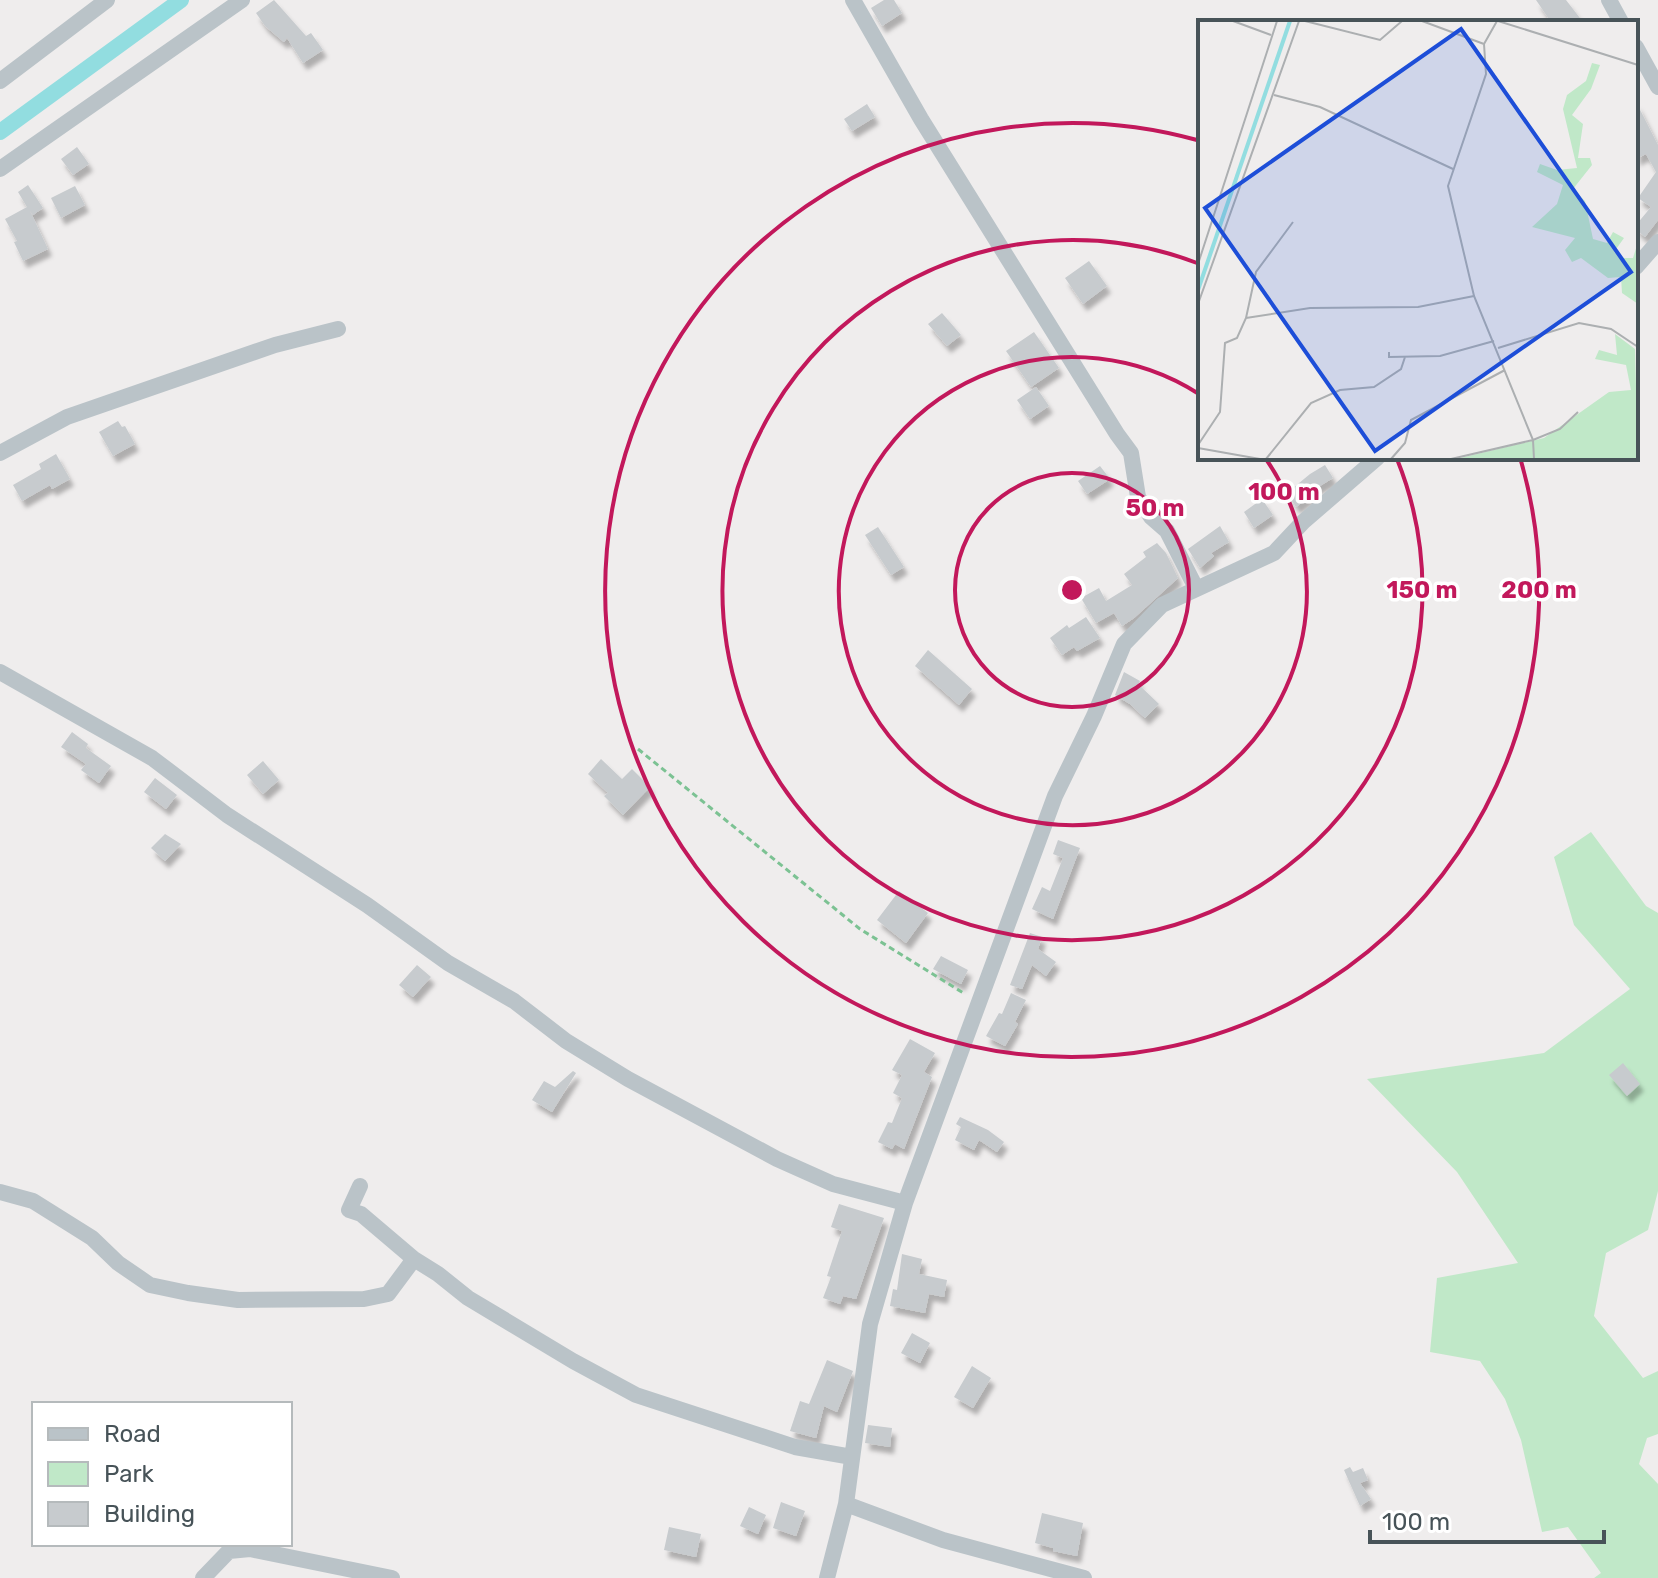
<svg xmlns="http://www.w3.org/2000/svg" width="1658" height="1578" viewBox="0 0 1658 1578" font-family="Rubik,sans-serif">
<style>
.green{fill:#c0e8c8}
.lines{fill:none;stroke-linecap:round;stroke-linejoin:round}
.canal{stroke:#92dde0;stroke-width:16}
.building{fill:#c7cbce;filter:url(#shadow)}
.path{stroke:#7cc293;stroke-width:3;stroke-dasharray:6 4;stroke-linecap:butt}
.minor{stroke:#bac3c8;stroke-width:16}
.ring{fill:none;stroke:#c2185b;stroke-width:4}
.inset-river{fill:none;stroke:#92dde0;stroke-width:4}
.inset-road{fill:none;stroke:#acafb1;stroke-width:2}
.view{fill:#1d4ed8;fill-opacity:0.15;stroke:#1d4ed8;stroke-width:4}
.inset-edge{fill:none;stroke:#475358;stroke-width:4}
.centre{fill:#c2185b;stroke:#fff;stroke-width:4}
.ring-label{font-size:24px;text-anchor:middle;font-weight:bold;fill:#c2185b;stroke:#fff;stroke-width:7;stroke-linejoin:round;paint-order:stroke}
</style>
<defs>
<filter id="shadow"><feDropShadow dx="4" dy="7" stdDeviation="2" flood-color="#0004"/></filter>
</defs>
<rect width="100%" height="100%" fill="#efeded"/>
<path class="green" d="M1591 832 1646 906 1658 913V1191L1648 1230 1606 1253 1594 1316 1643 1378 1658 1371V1434L1647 1438 1639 1464 1658 1484V1578H1594L1601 1573 1568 1527 1542 1532 1521 1440 1505 1399 1480 1361 1430 1352 1437 1278 1518 1263 1457 1172 1367 1079 1544 1053 1630 989 1574 925 1554 857Z"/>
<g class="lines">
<path class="canal" d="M0 132 181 0"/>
</g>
<path class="building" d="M274 0 306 36 311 33 323 50 303 63 287 38 284 42 265 26 256 13Z
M884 0H894L902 13 882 26 871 8Z
M1536 0H1566L1583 22H1551Z
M1636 102 1658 145V220L1645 237 1636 229V225L1651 207 1638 198 1656 172 1646 154 1636 159Z
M867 104 875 117 852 131 844 119Z
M77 147 89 164 73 175 61 159Z
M28 185 43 208 33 215 30 211 48 249 23 261 14 242 17 241 5 219 27 207 18 192Z
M75 186 85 205 61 218 51 198Z
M1089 261 1107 286 1083 304 1065 278Z
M942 313 961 335 947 346 928 324Z
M1034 332 1059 368 1031 387 1006 351Z
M1036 387 1049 406 1030 419 1017 400Z
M118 421 122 427 125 426 135 444 113 456 99 432Z
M56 454 70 479 52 489 50 485 22 501 13 485 41 469 39 464Z
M1325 465 1333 478 1310 492 1312 495 1296 507 1287 493 1310 474Z
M1100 466 1110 479 1087 494 1078 481Z
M1262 499 1273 515 1254 528 1244 512Z
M1220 526 1229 542 1211 553 1214 556 1200 568 1188 549Z
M878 527 904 567 891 575 865 535Z
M1157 543 1166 553 1178 578 1134 618 1122 626 1114 613 1096 623 1081 598 1099 588 1106 601 1132 585 1124 574 1146 557 1143 552Z
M1086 617 1100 638 1077 651 1074 647 1062 655 1050 638 1067 625 1069 628Z
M928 650 972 689 959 705 915 666Z
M1124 672 1140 681 1138 684 1159 704 1145 718 1130 704 1115 695Z
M72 732 88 744 86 748 111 766 99 783 81 770 86 764 61 747Z
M601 759 622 779 632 769 650 787 623 815 604 796 608 793 588 774Z
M263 761 279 780 263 794 247 775Z
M155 778 177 795 166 809 144 792Z
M165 834 181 844 165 861 151 848Z
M1058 840 1080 848 1053 919 1032 909 1042 887 1050 891 1063 858 1053 854Z
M899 891 928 913 906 943 877 920Z
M1030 933 1042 937 1038 949 1056 962 1046 976 1032 965 1022 989 1010 985Z
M941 956 968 970 961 984 933 969Z
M417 965 431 977 413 997 399 985Z
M1011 993 1026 1000 1015 1022 1018 1024 1005 1046 986 1036 999 1013 1002 1014Z
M910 1039 935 1053 924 1072 932 1077 904 1149 895 1144 892 1149 878 1142 888 1122 892 1123 902 1098 893 1093 902 1075 892 1070Z
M1623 1063 1640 1084 1627 1096 1609 1075Z
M573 1071 576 1073 552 1112 532 1100 544 1081 555 1087Z
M960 1117 988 1130 1004 1142 997 1152 979 1140 974 1150 955 1140 961 1127 956 1124Z
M839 1204 884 1218 856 1299 843 1296 840 1304 823 1298 831 1277 827 1276 842 1231 831 1227Z
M902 1254 922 1259 919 1274 947 1280 944 1297 929 1294 925 1313 890 1306 893 1289 897 1290Z
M912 1333 930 1343 920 1363 901 1353Z
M827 1360 853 1371 837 1412 824 1406 816 1438 790 1431 800 1401 809 1404Z
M972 1366 991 1378 973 1408 954 1397Z
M868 1425 892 1428 890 1447 865 1443Z
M1350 1467 1353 1472 1363 1468 1368 1480 1360 1483 1371 1499 1360 1506 1344 1470Z
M781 1502 805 1511 796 1536 773 1528Z
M749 1507 766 1515 758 1534 740 1526Z
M1042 1513 1083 1523 1077 1556 1053 1551V1548L1035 1543Z
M669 1527 701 1534 696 1557 664 1550Z"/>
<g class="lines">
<path class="path" d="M638 749 860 929 965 994"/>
<path class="minor" d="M853 0 921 119 1117 434 1131 453 1138 497 1151 517 1167 531 1196 588
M1609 0 1621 22
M1636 47 1658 87
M0 81 107 0
M0 169 242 0
M1636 267 1658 242
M0 453 67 417 275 345 338 329
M0 672 152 758 227 815 367 905 448 963 514 1001 566 1041 628 1079 777 1159 833 1184 905 1203
M360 1186 349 1210 361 1214 414 1259 438 1274 468 1298 573 1361 636 1395 795 1447 852 1457
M0 1192 33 1201 92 1238 118 1263 150 1285 188 1293 238 1300 364 1299 388 1294 414 1259
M846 1504 943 1540 1084 1578
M203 1578 229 1551 250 1549 392 1578
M827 1578 846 1504 870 1324 905 1203 1055 796 1094 716 1124 644 1162 605 1274 553 1303 522 1377 458"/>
</g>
<g class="ring">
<circle cx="1072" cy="590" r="117"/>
<path d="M1266 459A234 234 0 1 1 1199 394"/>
<path d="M1397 459A350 350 0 1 1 1197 263"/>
<path d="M1521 461A467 467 0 1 1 1197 140"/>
</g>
<g transform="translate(1198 20)">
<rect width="440" height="440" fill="#efeded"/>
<path d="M394 43 402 45 393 69 374 95 385 104 380 138H392L394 145 375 169 387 181 395 219 409 223 415 212 426 218 416 232 426 238H435L440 222V284L424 273 423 257 410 258 383 238 374 242 367 230 377 218 334 207 359 184 365 165 339 152 342 144 359 150 379 148 365 89 369 75 388 61ZM417 314 437 329 440 439H258L346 418 411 372 433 370 428 345 397 339 401 330 419 335Z" fill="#c0e8c8"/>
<path class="inset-river" d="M0 270 92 1"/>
<path class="inset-road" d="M35 1 73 15M107 1 182 20 204 1M224 1 286 24M300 1 440 45M286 24 288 54 250 166 276 276 335 420 336 439M286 24 299 1M76 75 122 87 255 149M0 244 79 1M0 284 101 1M48 298 112 288 220 287 276 276M300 328 381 303 413 309 440 327M191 332V337L242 336 296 321M0 425 22 392 27 323 39 318 48 298 58 252 95 202M0 428 62 439M68 439 113 383 142 370 176 367 203 349 207 337M193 439 207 423 213 400 307 350M253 439 335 420 362 409 380 392"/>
<path class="view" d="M263 9 433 252 177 431 7 188Z"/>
<rect width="440" height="440" class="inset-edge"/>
</g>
<circle cx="1072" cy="590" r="12" class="centre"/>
<g class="ring-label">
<text x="1284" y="500">100 m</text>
<text x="1155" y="516">50 m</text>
<text x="1422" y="598">150 m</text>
<text x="1539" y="598">200 m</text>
</g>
<rect x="32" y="1402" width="260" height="144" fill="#ffffff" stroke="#b5babc" stroke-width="2"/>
<rect x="48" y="1428" width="40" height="12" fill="#bac3c8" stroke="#b5babc" stroke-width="2"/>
<text x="104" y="1442" font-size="24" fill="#475358">Road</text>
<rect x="48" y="1462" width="40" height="24" fill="#c0e8c8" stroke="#b5babc" stroke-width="2"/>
<text x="104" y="1482" font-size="24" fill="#475358">Park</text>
<rect x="48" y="1502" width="40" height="24" fill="#c7cbce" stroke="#b5babc" stroke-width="2"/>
<text x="104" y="1522" font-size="24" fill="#475358">Building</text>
<path d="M1370 1530v12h234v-12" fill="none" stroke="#475358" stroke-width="4"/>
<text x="1382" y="1530" font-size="24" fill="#475358" stroke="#ffffff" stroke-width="6" paint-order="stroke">100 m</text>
</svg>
